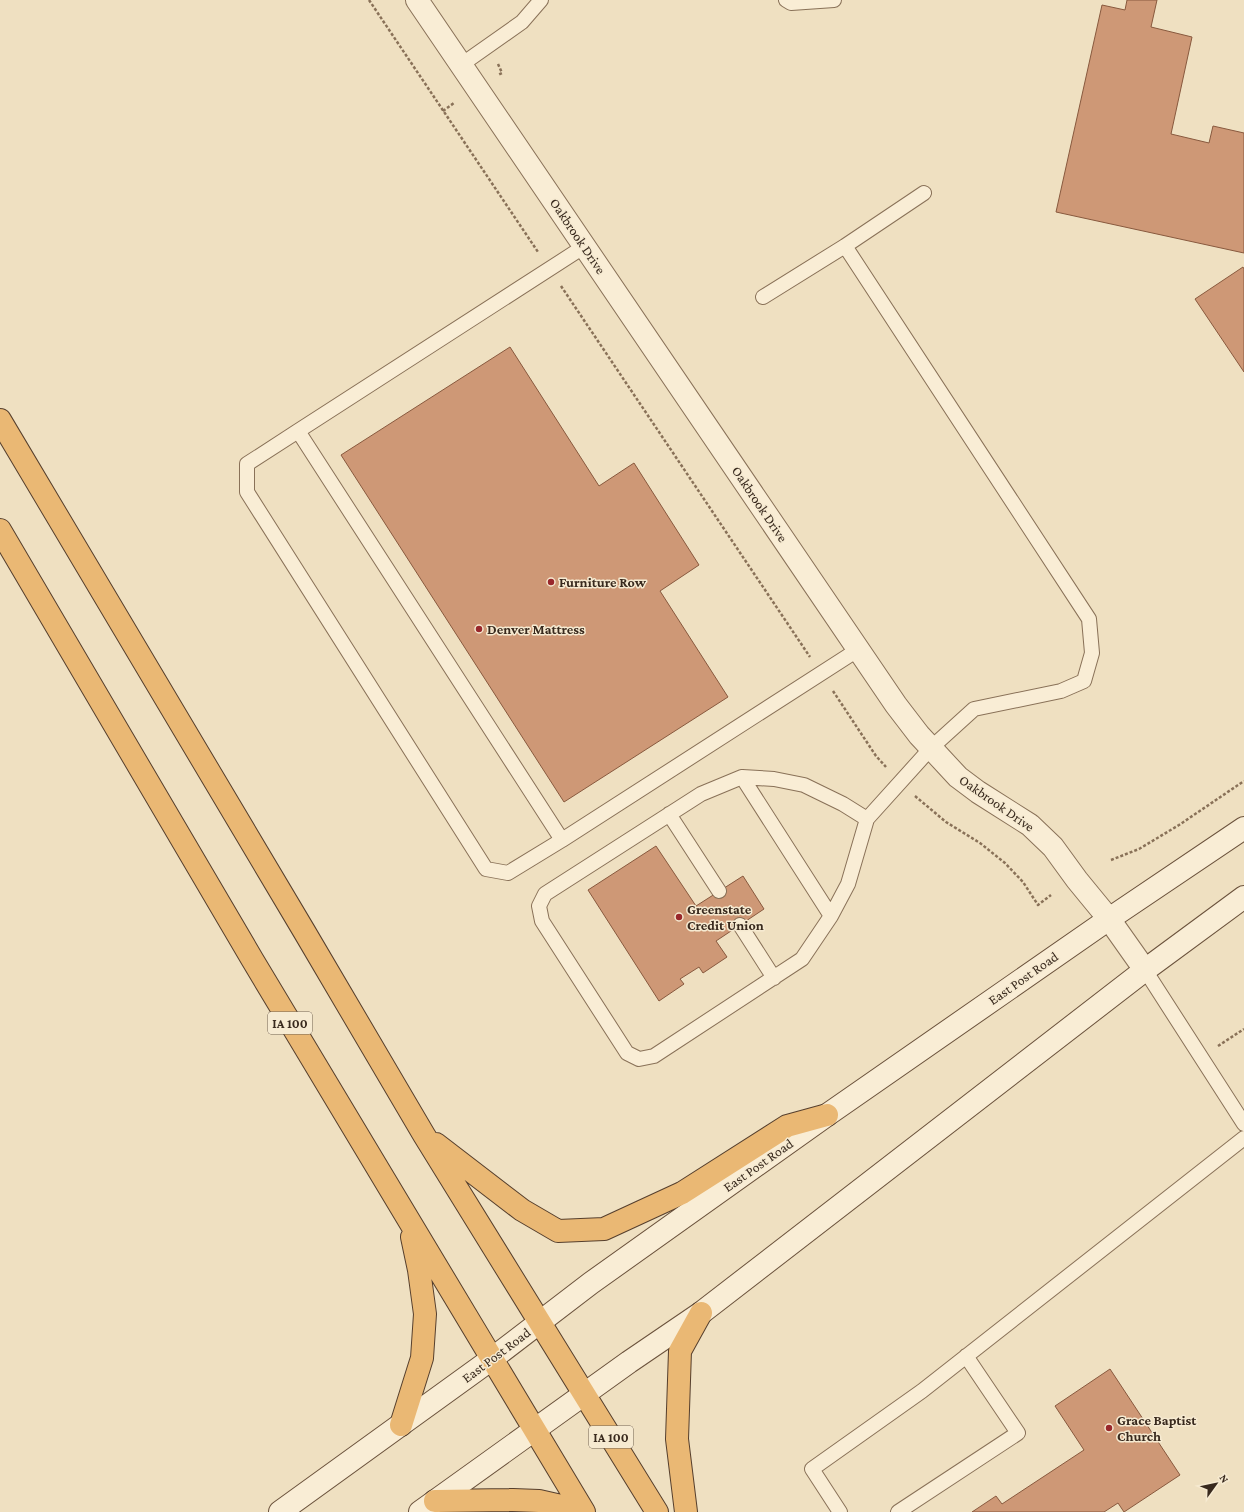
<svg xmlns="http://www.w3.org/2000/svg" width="1244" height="1512" viewBox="0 0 1244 1512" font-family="'Crimson Pro',serif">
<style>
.building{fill:#ce9876;stroke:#88593e}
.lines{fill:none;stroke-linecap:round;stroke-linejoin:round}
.service-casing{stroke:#897158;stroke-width:16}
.minor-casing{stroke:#897158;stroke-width:24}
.secondary-casing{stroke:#6b523c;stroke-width:24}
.trunk-casing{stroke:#563f2d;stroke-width:24}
.path{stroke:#897158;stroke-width:2.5;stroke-dasharray:3 2;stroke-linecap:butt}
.service{stroke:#f9edd5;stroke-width:14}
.minor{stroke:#f9edd5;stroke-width:22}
.secondary{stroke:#f9edd5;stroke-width:22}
.trunk{stroke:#eab874;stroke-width:22}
.poi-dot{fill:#99272b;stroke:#f6ead1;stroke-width:1.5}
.labels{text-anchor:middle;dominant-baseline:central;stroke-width:3;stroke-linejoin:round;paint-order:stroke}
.shield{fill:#f6ead1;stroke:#716353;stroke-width:1}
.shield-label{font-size:13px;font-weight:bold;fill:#38291d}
.street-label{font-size:14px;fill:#38291d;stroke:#f6ead1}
.poi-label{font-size:14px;font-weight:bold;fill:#38291d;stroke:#f6ead1;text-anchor:start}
</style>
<rect width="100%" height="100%" fill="#efe0c1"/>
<path class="building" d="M1127 0H1157L1151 27 1192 37 1171 134 1209 143 1213 126 1244 133V253L1056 212 1102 5 1125 10Z
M1243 267 1244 269V372L1195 299Z
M510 347 599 486 634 463 699 565 660 591 728 697 564 802 341 455Z
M656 846 696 906 743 876 764 909 716 941 727 957 703 973 699 967 680 979 684 984 659 1001 588 890Z
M1110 1369 1180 1475 1124 1512 1118 1503 1104 1512H972L996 1496 1002 1504 1084 1450 1055 1406Z"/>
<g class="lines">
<defs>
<path id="service" d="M786 0 791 3 834 0
M461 65 522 22 541 0
M585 246 298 431 562 840 859 649
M845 246 924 193
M298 431 247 464V492L486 869 508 873 562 840
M742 777 831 916 848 884 867 819 931 748 974 709 1061 691 1084 681 1092 653 1089 619 845 246 763 297
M669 814 719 891
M831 916 802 959 654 1056 639 1059 627 1053 542 921 539 906 545 894 701 794 742 777 774 779 804 785 843 804 867 819
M740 925 774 978
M1145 970 1244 1124
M840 1512 812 1469 922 1391 1244 1138
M898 1512 1018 1433 966 1356"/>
<path id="minor" d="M417 0 896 705 919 735 958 777 978 792 1030 825 1053 847 1077 880 1109 919 1145 970"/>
<path id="secondary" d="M280 1512 493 1358 591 1283 827 1115 1109 919 1244 828
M420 1512 629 1362 701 1313 1145 970 1244 897"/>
<path id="trunk" d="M0 420 304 931 424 1135 657 1512
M0 530 252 959 584 1512
M436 1144 522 1210 558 1231 604 1229 682 1193 787 1126 827 1115
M401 1425 422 1358 425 1314 419 1270 412 1237
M435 1501 513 1500 539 1501 561 1506 567 1512
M686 1512 677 1439 680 1351 701 1313"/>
</defs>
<use href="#service" class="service-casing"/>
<use href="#minor" class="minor-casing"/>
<use href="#secondary" class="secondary-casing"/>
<use href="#trunk" class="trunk-casing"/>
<path class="path" d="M369 0 538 252
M498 64 502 73 498 75
M443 111 454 103
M561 286 810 657
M833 691 876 756 886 767
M915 796 946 822 980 843 1005 863 1023 882 1038 905 1051 895
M1111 860 1139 849 1179 825 1244 781
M1218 1046 1244 1029"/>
<use href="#service" class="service"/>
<use href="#minor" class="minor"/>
<use href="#secondary" class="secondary"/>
<use href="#trunk" class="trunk"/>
</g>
<g class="poi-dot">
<circle cx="551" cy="582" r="4"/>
<circle cx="479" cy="629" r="4"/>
<circle cx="679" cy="917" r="4"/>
<circle cx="1109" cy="1428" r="4"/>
</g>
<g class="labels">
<g class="shield">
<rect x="268" y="1012" width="44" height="22" rx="3"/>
<rect x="589" y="1426" width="44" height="22" rx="3"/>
</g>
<g class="shield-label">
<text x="290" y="1023">IA 100</text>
<text x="611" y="1437">IA 100</text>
</g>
<g class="street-label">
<text transform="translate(578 236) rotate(56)">Oakbrook Drive</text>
<text transform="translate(760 504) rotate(56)">Oakbrook Drive</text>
<text transform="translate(997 803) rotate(35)">Oakbrook Drive</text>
<text transform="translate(1023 978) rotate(-35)">East Post Road</text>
<text transform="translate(758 1165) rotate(-35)">East Post Road</text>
<text transform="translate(496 1355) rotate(-37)">East Post Road</text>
</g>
<g class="poi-label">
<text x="559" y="582">Furniture Row</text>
<text x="487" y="629">Denver Mattress</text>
<text x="687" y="909">Greenstate<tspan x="687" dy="16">Credit Union</tspan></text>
<text x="1117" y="1420">Grace Baptist<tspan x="1117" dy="16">Church</tspan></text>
</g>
</g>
<g transform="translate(1216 1484) rotate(57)" stroke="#f6ead1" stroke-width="3" paint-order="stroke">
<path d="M0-3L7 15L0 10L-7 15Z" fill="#38291d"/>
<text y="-6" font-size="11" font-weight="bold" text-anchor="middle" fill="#38291d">N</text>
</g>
</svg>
